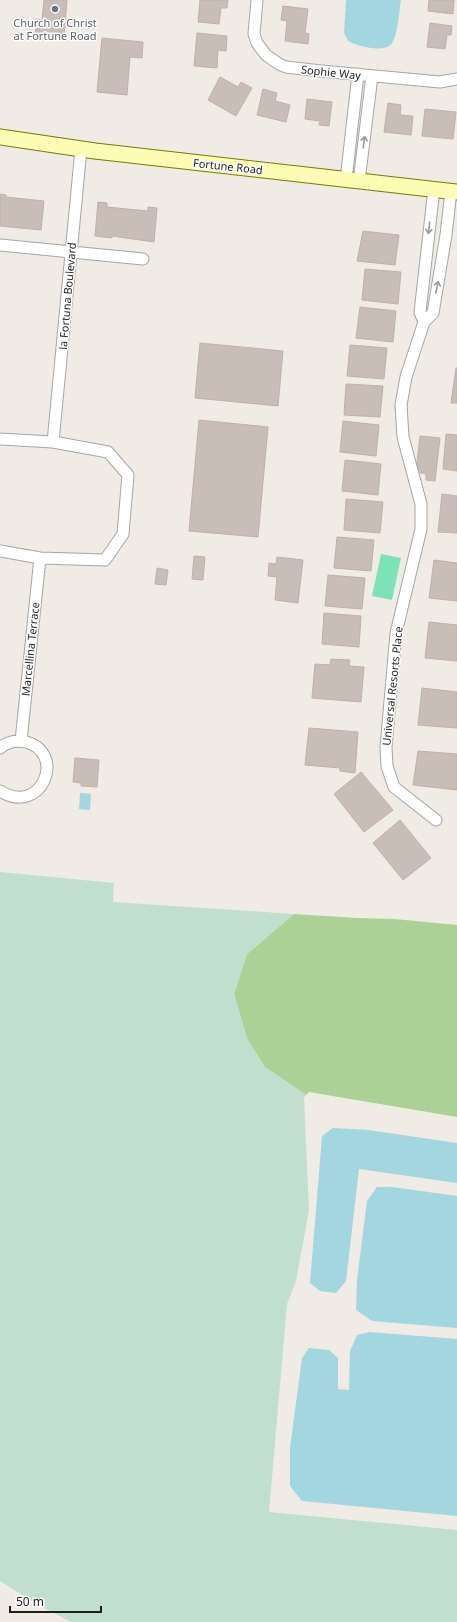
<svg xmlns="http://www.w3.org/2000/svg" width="457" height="1622" viewBox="0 0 457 1622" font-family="'Noto Sans',sans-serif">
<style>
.forest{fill:#abd196}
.wetland{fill:#c0dfcf}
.pitch{fill:#7de3b6}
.water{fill:#a2d6e0}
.building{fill:#c8bdb7;stroke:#c2b0a5}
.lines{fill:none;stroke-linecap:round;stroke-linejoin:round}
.street-casing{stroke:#a5a5a5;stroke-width:13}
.secondary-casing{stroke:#757b00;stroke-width:17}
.street{stroke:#fff;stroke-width:11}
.secondary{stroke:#fdfcb5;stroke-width:15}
.oneway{stroke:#9a9a9a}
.worship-dot{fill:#6b7280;stroke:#fff;stroke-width:1.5}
.labels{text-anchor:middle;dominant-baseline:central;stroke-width:3;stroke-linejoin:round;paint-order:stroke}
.worship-label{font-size:11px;fill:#5b616d;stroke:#fff}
.street-label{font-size:11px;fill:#1e1e1e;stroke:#fff}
</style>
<rect width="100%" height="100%" fill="#f0ebe4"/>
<path class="forest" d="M294 914 357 918 394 919 457 925V1117L309 1092 306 1095 265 1067 247 1039 234 994 247 954Z"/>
<path class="wetland" d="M0 872 114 883 113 902 294 914 247 954 234 994 247 1039 265 1067 306 1095 304 1098 309 1210 296 1281 287 1304 269 1512 457 1530V1622H71L38 1605 0 1581Z"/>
<path class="pitch" d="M381 554 401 558 392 600 372 596Z"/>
<path class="water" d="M346 0H401C399 12 398 34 392 43 385 54 357 46 348 41L344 33Z
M80 793 91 794 90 810 79 809Z
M333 1128 368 1130 457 1143V1183L359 1169 346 1281 336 1293 320 1291 310 1283 322 1136Z
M377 1187H392L457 1196V1328L372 1321 356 1310 357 1280 367 1201Z
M369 1332 457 1339V1516L302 1501 290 1486V1448L302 1358 309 1348 329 1350 338 1358V1389L349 1390 350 1351 357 1335Z"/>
<path class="building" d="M44 0H67L64 37 35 35 37 19 42 20Z
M200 0H228L227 8H221L219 24 198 22Z
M429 0H454L453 14 428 11Z
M283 6 308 9 305 33 309 34 308 44 285 41 287 21 281 20Z
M430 23 452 26 451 35H447L445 49 427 47Z
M197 33 227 36 226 51 218 50 217 68 194 66Z
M102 38 143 42 142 58 130 57 127 95 97 92Z
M220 77 238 87 241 82 252 88 236 116 208 100Z
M263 89 277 93 275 101 290 105 286 122 257 115Z
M307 99 332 102 329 126 319 125 320 121 305 119Z
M388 103 401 105 400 115 413 116 411 135 384 132Z
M425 109 456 112 453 139 422 136Z
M0 194 6 195V197L44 201 41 230 0 226Z
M98 202 107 203V207L148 211V207L157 208 154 242 112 236V238L95 236Z
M363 231 399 235 395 265 357 261Z
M365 269 401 272 398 304 362 300Z
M360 307 396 311 393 342 356 338Z
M200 343 283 351 278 406 195 398Z
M350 345 387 348 384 379 347 376Z
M456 368H457V403H451Z
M346 384 383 386 380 417 344 415Z
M199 420 268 427 258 537 189 531Z
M343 421 379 425 376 456 340 452Z
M446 434 457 435V471L443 469Z
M420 436 440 438 435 481 426 480V474L416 472Z
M345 460 381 464 378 495 342 491Z
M442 494 457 496V533L438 532Z
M346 499 383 502 380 533 344 530Z
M337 537 374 540 371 571 334 568Z
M194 556 205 557 203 580 192 579Z
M277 557 303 560 298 603 275 600 277 577 268 576 269 563 276 564Z
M434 560 457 563V601L429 598Z
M157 568 168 570 166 585 155 584Z
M328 575 365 578 362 609 325 606Z
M324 613 361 616 359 647 322 644Z
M429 622 457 625V661L425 658Z
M331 659 350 660 349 666 364 667 361 702 312 698 315 664 330 665Z
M422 688 457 692V728L418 725Z
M309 728 358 732 355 773 340 771V768L305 765Z
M418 751 457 754V790L413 785Z
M75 758 99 760 97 787 81 786V783L73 782Z
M361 772 393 810 364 832 334 794Z
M400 820 431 858 403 880 373 843Z"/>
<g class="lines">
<defs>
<path id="street" d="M257 0 254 34 257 43 266 55 279 64 286 67 321 71 440 82 457 79
M346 180 358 74
M359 181 372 76
M0 245 143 259
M424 322 420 312 434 189
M0 439 53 442 108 452 128 475 123 534 105 560 40 558 0 551
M53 442 81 149
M21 741 40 558
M0 748C7 742 16 740 26 742 67 753 42 817 0 791
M436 820 394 787 387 766 386 747 396 633 421 529V504L403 437 401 405 406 377 424 322 433 313 446 235 451 191"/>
<path id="secondary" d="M0 137 95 151 457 192"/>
</defs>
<use href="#street" class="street-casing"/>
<use href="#secondary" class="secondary-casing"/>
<use href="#street" class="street"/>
<use href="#secondary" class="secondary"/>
</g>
<defs><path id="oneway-shaft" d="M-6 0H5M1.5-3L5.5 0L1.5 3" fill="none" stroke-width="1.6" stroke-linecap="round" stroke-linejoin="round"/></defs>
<g class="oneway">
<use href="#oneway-shaft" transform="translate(364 142) rotate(-83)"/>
<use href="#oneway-shaft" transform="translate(429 228) rotate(97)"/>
<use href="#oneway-shaft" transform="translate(437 287) rotate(-78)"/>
</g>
<circle class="worship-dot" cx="55" cy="9" r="4"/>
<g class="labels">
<g class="worship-label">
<text x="55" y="22">Church of Christ<tspan x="55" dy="13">at Fortune Road</tspan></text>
</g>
<g class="street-label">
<text transform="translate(331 72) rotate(6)">Sophie Way</text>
<text transform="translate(228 166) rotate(6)">Fortune Road</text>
<text transform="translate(67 296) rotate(-85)">la Fortuna Boulevard</text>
<text transform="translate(30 649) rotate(-84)">Marcellina Terrace</text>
<text transform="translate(392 686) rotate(-84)">Universal Resorts Place</text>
</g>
</g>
<path d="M10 1606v6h91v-6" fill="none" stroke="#1e1e1e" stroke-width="2"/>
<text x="16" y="1606" font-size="12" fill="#1e1e1e" stroke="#ffffff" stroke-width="3" paint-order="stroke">50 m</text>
</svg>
